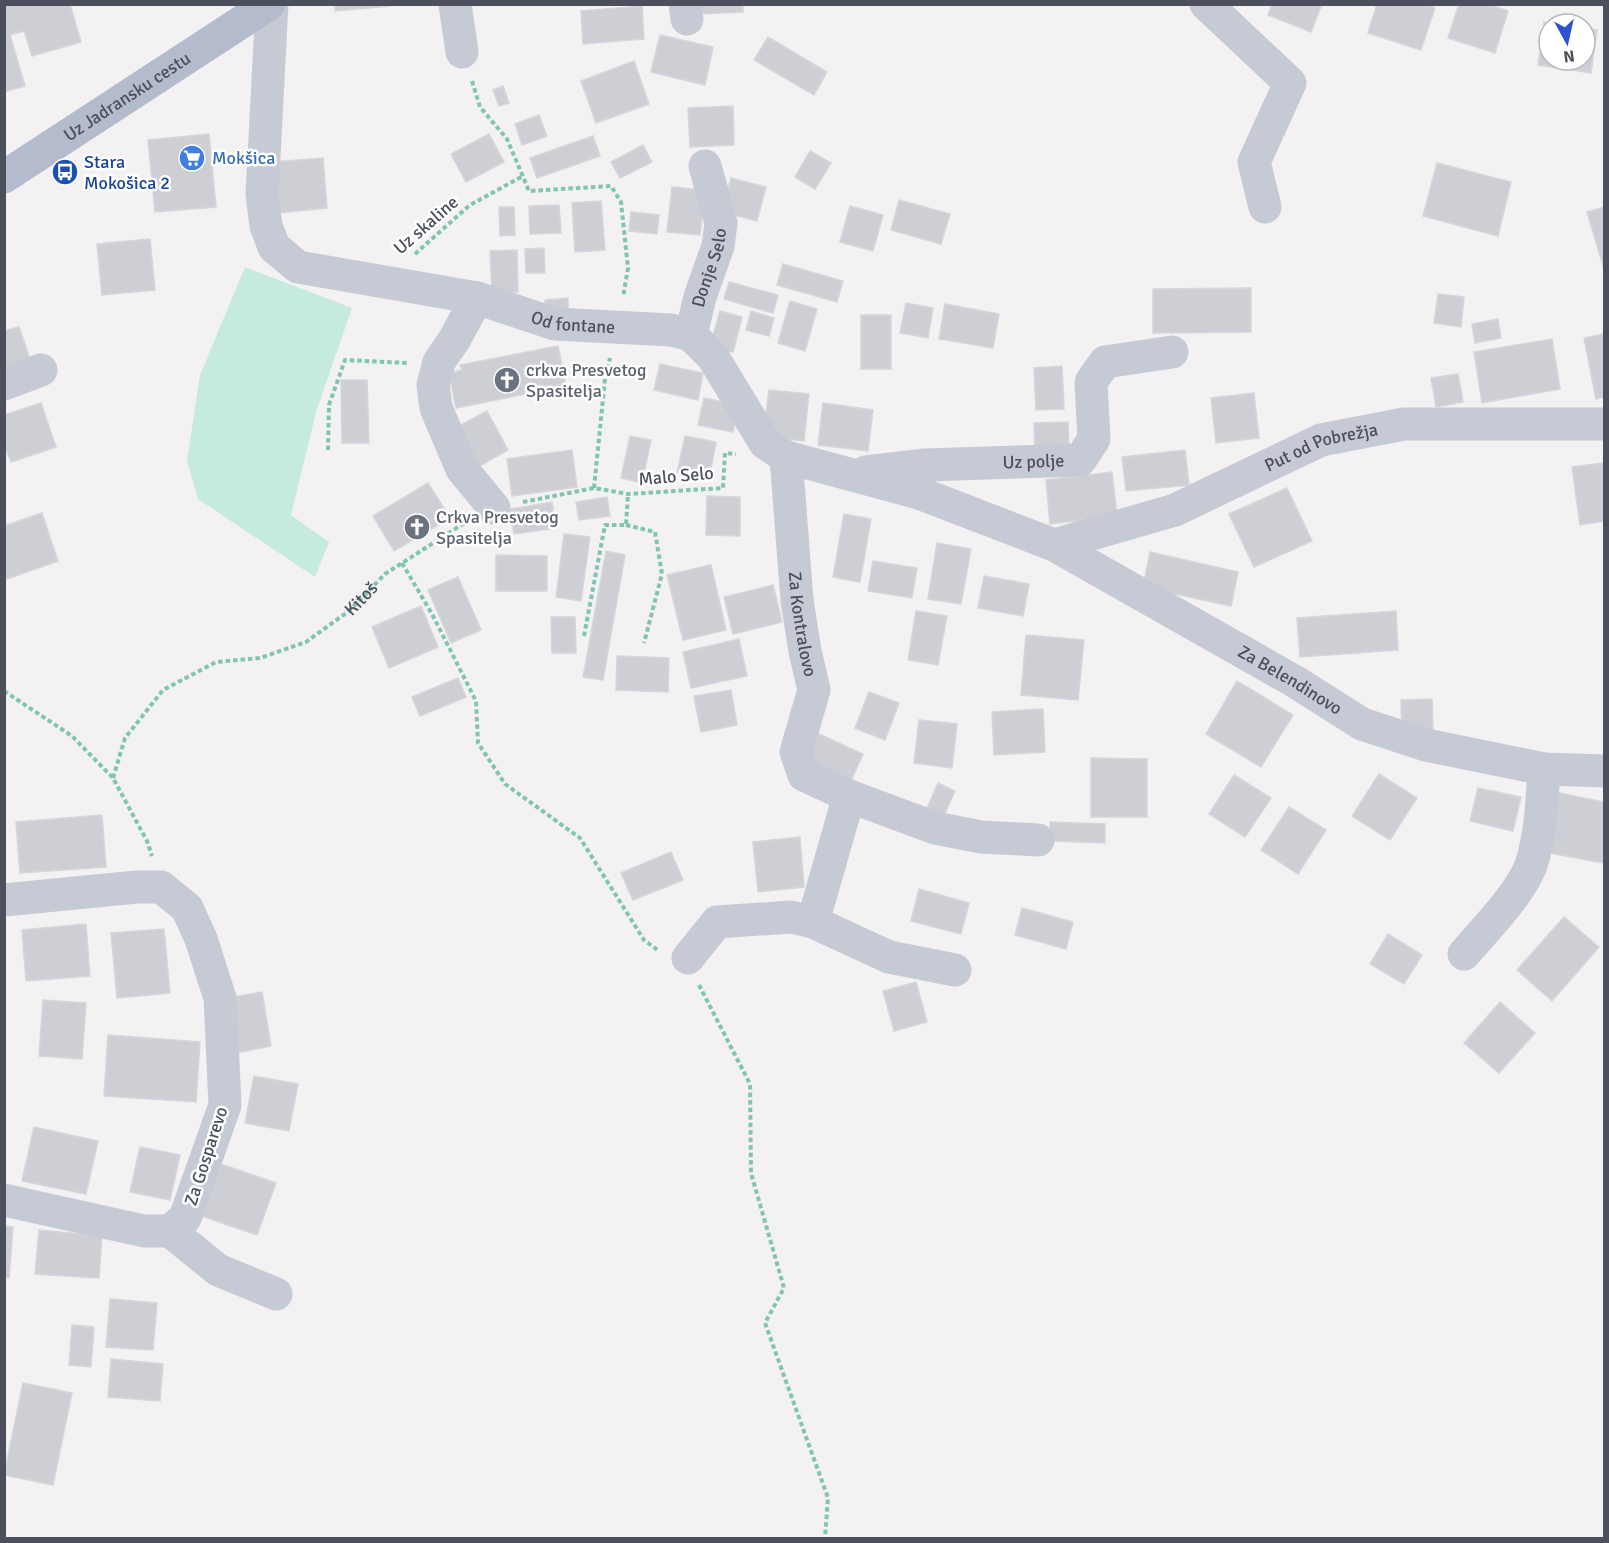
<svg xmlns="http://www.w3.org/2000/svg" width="1609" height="1543" viewBox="0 0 1609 1543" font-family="Signika,sans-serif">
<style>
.green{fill:#c5ebdc}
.building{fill:#cecfd4;stroke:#d5d6db;stroke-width:1.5}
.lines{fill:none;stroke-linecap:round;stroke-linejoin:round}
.path{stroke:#80c5b2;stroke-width:4;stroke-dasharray:4.5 3;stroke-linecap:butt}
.minor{stroke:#c6cad4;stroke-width:33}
.major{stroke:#b4bbcc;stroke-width:33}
.labels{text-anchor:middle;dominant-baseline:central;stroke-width:5;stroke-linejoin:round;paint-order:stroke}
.street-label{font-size:18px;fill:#4b505c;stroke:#fff}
.shop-label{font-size:18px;fill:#366cbe;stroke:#fff;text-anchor:start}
.transit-label{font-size:18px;fill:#164399;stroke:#fff;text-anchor:start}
.worship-label{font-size:18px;fill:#5b616d;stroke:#fff;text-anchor:start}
</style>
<rect width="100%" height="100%" fill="#f3f1f1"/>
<path class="green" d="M245 267 352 308 316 412 291 515 329 542 315 577 198 499 187 461 200 375Z"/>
<path class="building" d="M4 4H70L81 42 32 56 24 31 10 35 25 86 4 92Z
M335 4H390V6L335 11Z
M697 4H743V12L698 14Z
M1272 4H1322L1311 32 1268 15Z
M1377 4H1424L1435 8 1421 50 1368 33Z
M1459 4H1487L1508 11 1495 53 1448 38Z
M642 6 644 39 583 44 581 11Z
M1544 22 1555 24H1549V60H1585V28L1597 30 1591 73 1538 65Z
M660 35 713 47 705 85 651 72Z
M768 37 827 72 814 95 754 60Z
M634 61 649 104 596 123 581 81Z
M503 86 509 103 499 106 493 90Z
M733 106 734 145 690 147 688 108Z
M539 115 547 136 522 145 515 124Z
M209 134 216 207 155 212 148 140Z
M489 134 504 162 466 182 451 154Z
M593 136 600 156 537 178 530 158Z
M643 145 652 162 620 178 611 162Z
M810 151 831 163 815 189 795 177Z
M323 158 327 208 278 213 273 162Z
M1437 163 1511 182 1498 236 1423 216Z
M731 178 766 187 757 221 722 212Z
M672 187 705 190 700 235 667 232Z
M899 200 950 214 941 244 891 230Z
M601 201 605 250 575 252 572 203Z
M559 205 561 233 530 234 529 206Z
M850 206 883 215 873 251 840 242Z
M499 207H514L515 235 500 236Z
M1604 207V269L1587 212Z
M631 212 659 215 657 234 629 231Z
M150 239 155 290 102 295 97 244Z
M544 248 545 273H526L525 249Z
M517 250 518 292 492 293 490 251Z
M783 264 843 281 837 302 777 285Z
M729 282 778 295 773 313 724 299Z
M1251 288V332L1153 333V289Z
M1438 294 1464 297 1461 327 1434 323Z
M568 298V313H546L545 300Z
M790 301 817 309 805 351 778 343Z
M906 303 933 308 928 338 900 333Z
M945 304 999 314 993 348 939 339Z
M720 311 742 317 733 352 710 346Z
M751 311 774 318 769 336 746 330Z
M861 315H891V369H861Z
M1498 319 1501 338 1475 343 1472 324Z
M19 327 30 359 4 367V331Z
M1604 334V397L1596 399 1584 338Z
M1552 339 1560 389 1482 403 1474 352Z
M558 346 566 386 456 408 449 373 462 370 460 365Z
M660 364 703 373 698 400 654 390Z
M1062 366 1064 409 1036 410 1034 368Z
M1458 374 1463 402 1436 407 1431 378Z
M341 380H367L369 443H342Z
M769 390 809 394 804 441 763 436Z
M1254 393 1259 438 1216 443 1211 398Z
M704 398 739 405 733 432 698 425Z
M41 403 56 447 11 462 4 444V415Z
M823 403 873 410 868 451 818 445Z
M487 411 508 450 476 468 455 428Z
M1068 422 1069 447 1035 449 1034 423Z
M630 436 651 440 642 483 621 478Z
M685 436 716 442 709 479 677 473Z
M572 450 577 487 512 496 507 459Z
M1185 450 1189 485 1126 491 1122 457Z
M1604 463V521L1580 525 1572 467Z
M1112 472 1117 516 1050 524 1046 480Z
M428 483 450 518 394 551 373 516Z
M1287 488 1312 541 1254 567 1229 514Z
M707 496 740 497V536L706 535Z
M607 497 610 516 579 520 576 502Z
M552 502 556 528 514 534 510 509Z
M42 513 58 561 4 580V526Z
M844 514 871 519 860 582 833 577Z
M564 534 590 537 581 601 556 597Z
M937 543 971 549 961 604 928 599Z
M606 551 625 555 603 680 583 677Z
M1150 552 1238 572 1231 606 1143 587Z
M496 555 547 556V591H496Z
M873 561 917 568 912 598 868 591Z
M711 565 726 630 683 640 667 575Z
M984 576 1029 584 1023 616 978 608Z
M458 577 481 630 451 643 428 590Z
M773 585 782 622 733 634 724 597Z
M421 606 438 647 389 668 372 627Z
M916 611 947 616 938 665 908 660Z
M1396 611 1398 650 1300 657 1297 618Z
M551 617H575L576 653H552Z
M1026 635 1084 640 1078 700 1021 695Z
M739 639 747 676 691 688 683 652Z
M617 656 669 658 668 692 616 690Z
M458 678 466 697 420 716 412 697Z
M1237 681 1293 715 1261 767 1206 734Z
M731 690 737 725 701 732 694 696Z
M869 692 899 703 885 740 855 728Z
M1432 699 1433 729 1402 730 1401 700Z
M1043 709 1045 752 994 755 992 712Z
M919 720 957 724 952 768 914 763Z
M819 734 863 754 850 783 805 764Z
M1091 758 1147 759V817H1091Z
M1379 774 1417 798 1390 840 1352 816Z
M1234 775 1271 798 1245 837 1209 814Z
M938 783 955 791 941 822 924 815Z
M1478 788 1521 797 1513 831 1470 821Z
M1555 792 1604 802V863L1543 852Z
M1289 807 1326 830 1298 874 1261 850Z
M102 815 106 867 20 873 16 822Z
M1050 822 1105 824V843L1050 841Z
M800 837 804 887 758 892 753 842Z
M671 852 683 880 633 900 621 873Z
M919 889 969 903 961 934 911 921Z
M1022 908 1073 922 1066 949 1015 935Z
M1564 917 1599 947 1552 1001 1517 970Z
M86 924 90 976 26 981 22 930Z
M164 929 170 993 117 998 111 933Z
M1388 934 1422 955 1404 984 1370 964Z
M916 982 927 1022 894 1031 883 991Z
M262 992 271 1046 235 1053 226 998Z
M43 1000 86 1003 82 1059 39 1056Z
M1500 1002 1535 1033 1499 1073 1464 1043Z
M108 1035 200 1042 196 1102 104 1096Z
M254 1076 298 1084 289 1131 245 1123Z
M34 1127 98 1141 86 1194 22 1181Z
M140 1147 180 1155 170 1200 130 1192Z
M218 1163 276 1183 257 1235 199 1215Z
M4 1226 13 1227 9 1278 4 1277Z
M39 1230 102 1236 99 1278 35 1274Z
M110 1299 157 1303 153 1350 106 1347Z
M72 1325 94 1327 91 1367 69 1365Z
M111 1359 163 1364 160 1401 108 1397Z
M23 1383 72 1393 53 1485 4 1475Z"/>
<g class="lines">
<g class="path">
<path d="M472 81 480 107 507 139 529 191 611 186 621 202 628 268 623 297"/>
<path d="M415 254 470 205 523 176"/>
<path d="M328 450 329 405 345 360 407 363"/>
<path d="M594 488 605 379 610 358"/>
<path d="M523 502 594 488 628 494 723 488 725 453 736 454"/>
<path d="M626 525 655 532 662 574 644 643"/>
<path d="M402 563 432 614 476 701 478 743 505 784 580 838 644 940 659 951"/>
<path d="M584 636 605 525H626L628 494"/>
<path d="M4 691 72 736 113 778 147 841 152 856"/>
<path id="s1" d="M113 778 125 738 163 690 216 662 260 658 306 642 349 611 385 574 466 522"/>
<path d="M699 985 750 1084 751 1173 784 1288 765 1323 828 1498 825 1538"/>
</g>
<g class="minor">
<path id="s2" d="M272 4 262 194 266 226 274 247 298 267 477 298 555 324 671 330 691 335 713 357 765 443 786 457 919 493 1054 545 1294 681 1362 724 1426 745 1544 769 1604 771"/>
<path d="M455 4 462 52"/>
<path d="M685 4 687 19"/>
<path d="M1206 4 1290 83 1254 162 1265 207"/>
<path d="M477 298 454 340 439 362 433 385 436 408 462 469 494 508"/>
<path id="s3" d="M691 335 700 297 718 246 721 223 705 166"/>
<path d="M4 384 41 370"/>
<path id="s4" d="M786 457 797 600 805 651 814 690 796 752 804 775 849 796 935 828 981 837 1038 840"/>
<path id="s5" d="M866 472 925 465 1080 460 1094 439 1091 382 1105 362 1172 352"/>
<path id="s6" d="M1054 545 1175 510 1321 440 1404 424H1604"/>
<path d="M4 900 137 887H161L187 908 201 939 220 998 225 1105 185 1218 170 1231H144L4 1200"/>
<path d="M813 922 849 796"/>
<path d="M1464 954C1484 931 1521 893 1531 865 1541 834 1542 801 1544 769"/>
<path d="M688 958 717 922 791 917 813 922 889 957 955 970"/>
<path d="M170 1231 218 1270 276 1294"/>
</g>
<path class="major" id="s7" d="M4 177 269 4"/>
</g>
<defs>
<symbol id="supermarket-disc" viewBox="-11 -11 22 22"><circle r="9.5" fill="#3f7fe0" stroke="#fff"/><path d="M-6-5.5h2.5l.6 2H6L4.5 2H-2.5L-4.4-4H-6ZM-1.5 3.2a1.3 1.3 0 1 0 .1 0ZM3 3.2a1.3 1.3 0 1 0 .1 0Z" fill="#fff"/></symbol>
<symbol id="bus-disc" viewBox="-11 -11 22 22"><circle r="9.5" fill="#1a4fb4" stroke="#fff"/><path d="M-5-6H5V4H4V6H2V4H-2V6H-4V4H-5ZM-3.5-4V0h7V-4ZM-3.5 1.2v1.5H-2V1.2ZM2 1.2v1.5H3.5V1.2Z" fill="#fff"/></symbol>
<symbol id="church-disc" viewBox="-11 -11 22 22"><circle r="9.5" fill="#6b7280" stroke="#fff"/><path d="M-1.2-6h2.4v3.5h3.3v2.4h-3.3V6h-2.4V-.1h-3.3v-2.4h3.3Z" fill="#fff"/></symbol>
</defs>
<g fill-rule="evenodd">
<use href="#supermarket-disc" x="177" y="143" width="30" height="30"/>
<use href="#bus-disc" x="50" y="157" width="30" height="30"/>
<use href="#church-disc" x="492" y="365" width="30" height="30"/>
<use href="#church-disc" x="402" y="512" width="30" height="30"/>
</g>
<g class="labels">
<g class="street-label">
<text stroke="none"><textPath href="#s7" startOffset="147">Uz Jadransku cestu</textPath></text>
<text transform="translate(426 225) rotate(-41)">Uz skaline</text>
<text stroke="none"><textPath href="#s3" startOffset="70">Donje Selo</textPath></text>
<text stroke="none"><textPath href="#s2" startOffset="558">Od fontane</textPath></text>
<text stroke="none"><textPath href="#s6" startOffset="286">Put od Pobrežja</textPath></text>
<text stroke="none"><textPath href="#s5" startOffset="168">Uz polje</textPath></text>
<text transform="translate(676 476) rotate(-5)">Malo Selo</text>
<text stroke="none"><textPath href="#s1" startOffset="326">Kitoš</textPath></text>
<text stroke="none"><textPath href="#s4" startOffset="168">Za Kontralovo</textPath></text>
<text stroke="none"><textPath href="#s2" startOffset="1388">Za Belendinovo</textPath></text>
<text transform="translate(206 1156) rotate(-72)">Za Gosparevo</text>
</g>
<g class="shop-label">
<text x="212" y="158">Mokšica</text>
</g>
<g class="transit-label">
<text x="84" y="162">Stara<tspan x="84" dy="21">Mokošica 2</tspan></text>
</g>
<g class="worship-label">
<text x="526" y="370">crkva Presvetog<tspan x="526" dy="21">Spasitelja</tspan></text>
<text x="436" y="517">Crkva Presvetog<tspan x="436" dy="21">Spasitelja</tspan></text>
</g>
</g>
<rect width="1609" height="1543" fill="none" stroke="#4b505c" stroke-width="12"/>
<g transform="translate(1567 42) rotate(172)"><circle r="28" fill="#ffffff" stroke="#b7b9be" stroke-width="1.5"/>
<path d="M0-4.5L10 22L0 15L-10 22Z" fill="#2e51d0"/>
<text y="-9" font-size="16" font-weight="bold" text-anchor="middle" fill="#4b505c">N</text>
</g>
</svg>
